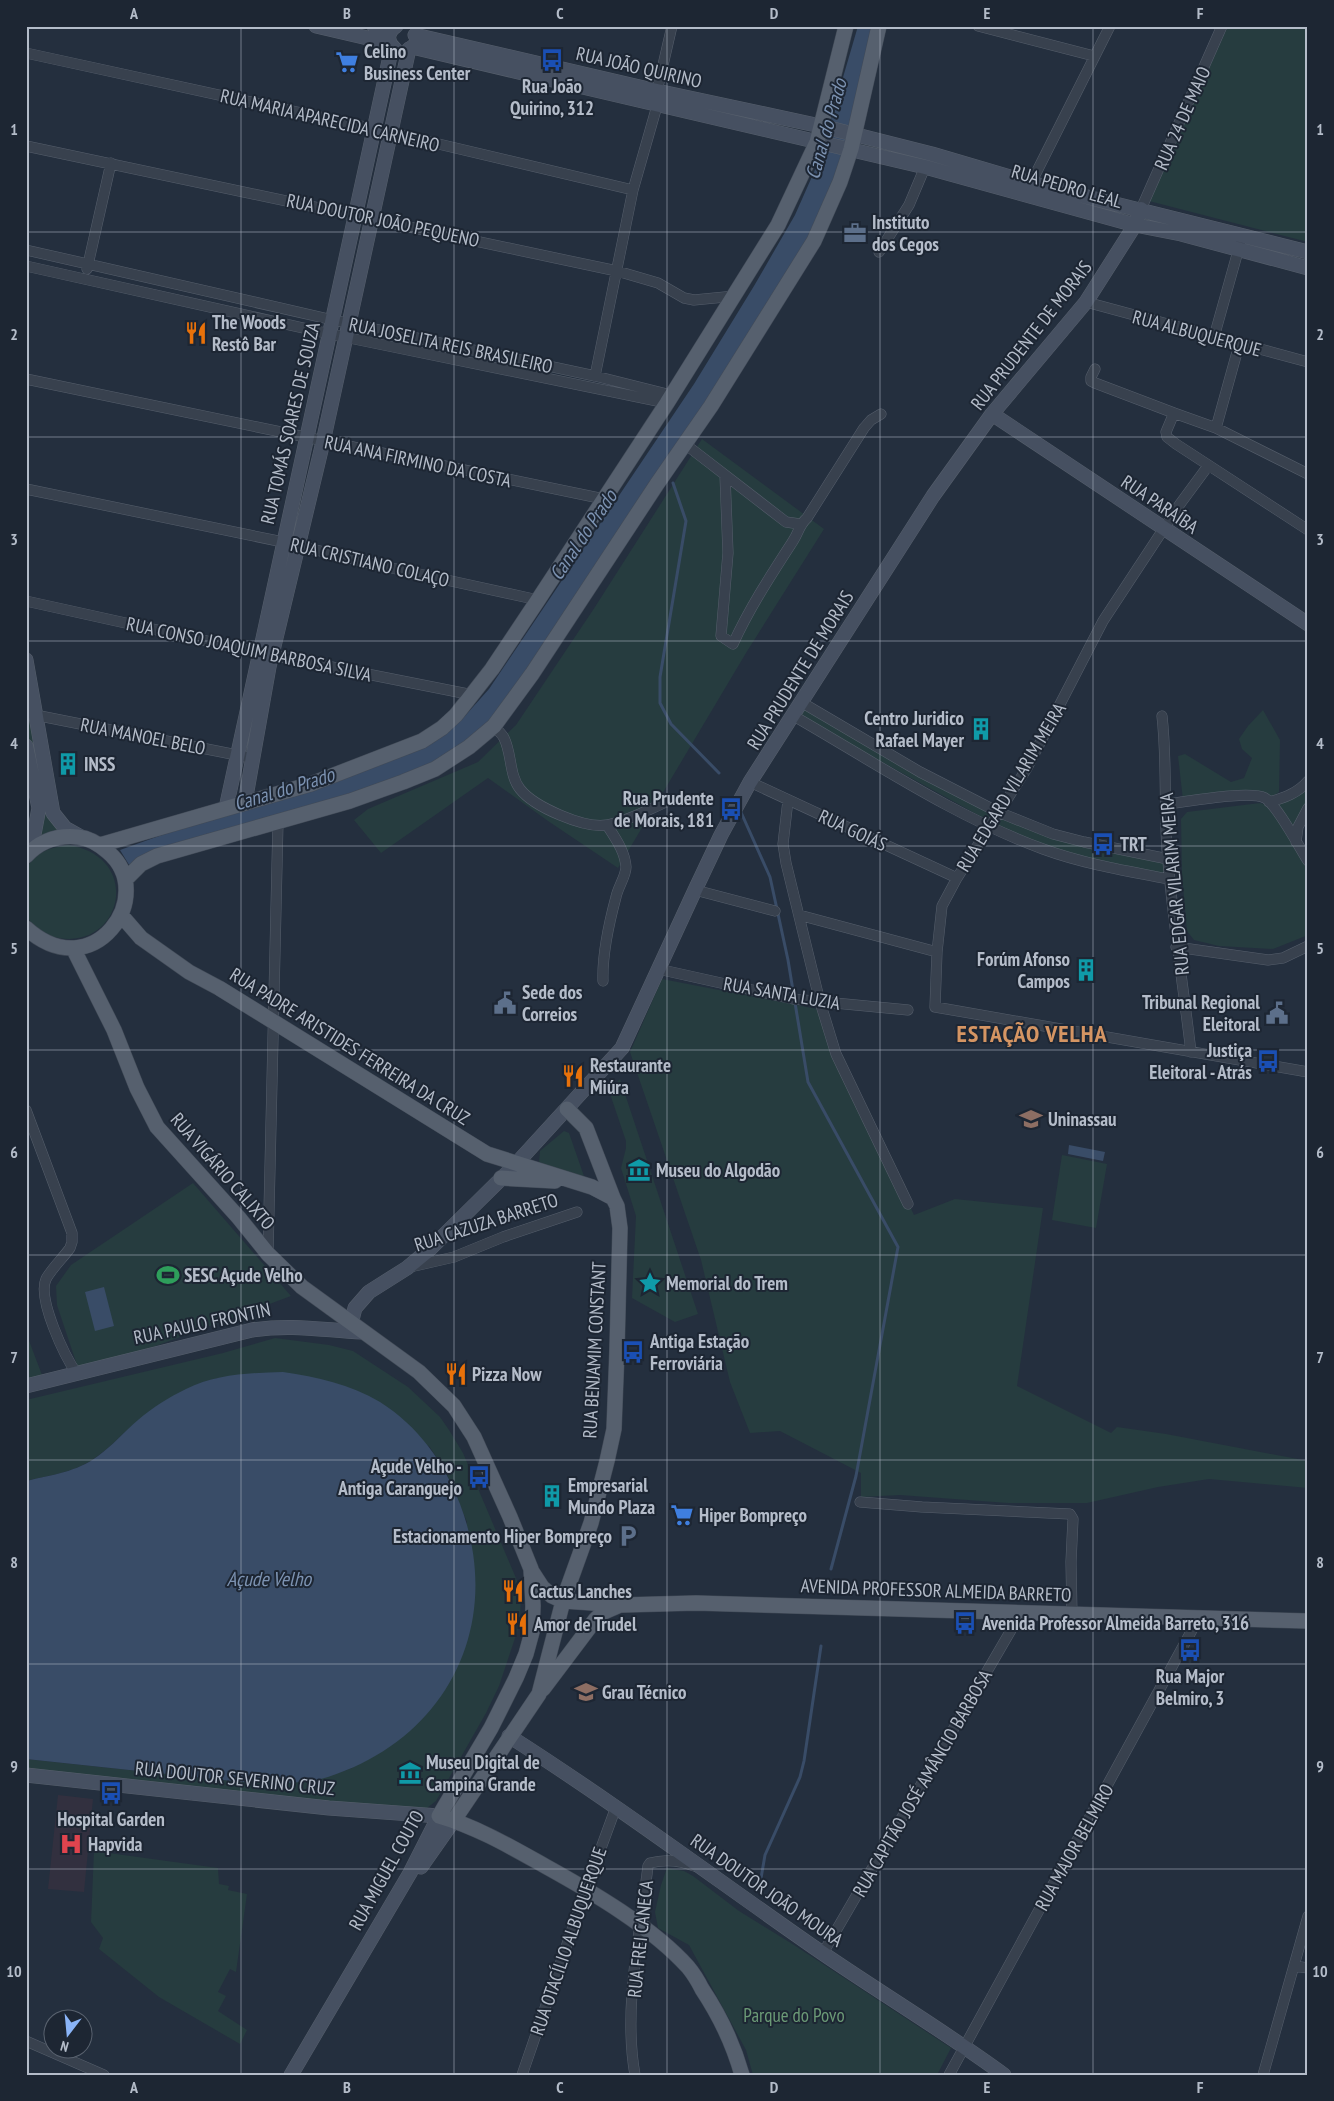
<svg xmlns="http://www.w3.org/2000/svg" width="1334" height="2101" viewBox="0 0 1334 2101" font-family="'PT Sans Narrow',sans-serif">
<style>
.medical{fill:#32303f}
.green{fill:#263c3f}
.water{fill:#394c67}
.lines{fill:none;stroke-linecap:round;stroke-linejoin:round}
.stream{stroke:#394c67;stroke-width:3}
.street-casing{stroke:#565f6c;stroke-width:11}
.secondary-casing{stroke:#565f6c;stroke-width:15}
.primary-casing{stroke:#414a57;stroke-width:16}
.street{stroke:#38414e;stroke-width:10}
.secondary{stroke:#465061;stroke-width:14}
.primary{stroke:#56606e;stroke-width:15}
.grid{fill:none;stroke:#b4bcc9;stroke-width:1;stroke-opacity:0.55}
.labels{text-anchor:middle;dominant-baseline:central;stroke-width:4;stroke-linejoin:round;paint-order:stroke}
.poi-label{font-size:19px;font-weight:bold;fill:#b4bcc9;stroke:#1d2633;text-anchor:start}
.street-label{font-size:19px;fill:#b4bcc9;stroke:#1d2633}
.park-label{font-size:19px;fill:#6b9a76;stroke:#1d2633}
.water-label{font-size:20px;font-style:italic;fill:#7c92b1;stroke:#1d2633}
.district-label{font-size:24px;font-weight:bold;letter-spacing:1px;fill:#d59563;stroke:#1d2633}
.neatline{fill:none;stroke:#b4bcc9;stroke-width:2}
.grid-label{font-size:16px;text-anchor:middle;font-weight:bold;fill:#b4bcc9}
</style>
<rect width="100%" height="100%" fill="#242f3e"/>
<path class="medical" d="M58 1795 93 1799 84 1892 48 1889Z"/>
<path class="green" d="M1228 26H1308V242L1149 201Z
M702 439 824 529 746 653 618 868 548 821 488 778 381 853 354 820 368 809 478 762 516 725 595 607Z
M26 679 50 814 65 830 41 841V808L26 735Z
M802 707 994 814 989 821 797 715Z
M1263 710 1280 740 1279 792 1272 797 1183 800 1178 756 1185 754 1231 782 1244 778 1252 758 1242 749 1239 739 1248 726Z
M1308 785V801L1293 833 1276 804Z
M1260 803 1270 806 1308 866V935L1273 949 1219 946 1194 940 1187 931 1182 874 1181 819 1187 812Z
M999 816 1165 861 1166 876 1074 855 992 825Z
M68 845C143 856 123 949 59 938 48 937 37 930 30 921 25 913 26 904 26 895 26 887 24 876 27 869 33 852 53 847 68 845Z
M662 979 817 1009 914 1215 955 1199 1043 1208 1017 1386 1111 1433 1117 1427 1166 1434 1308 1461V1488L1209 1479 1158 1487 1087 1503H1008L900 1495 861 1497V1473L780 1431 750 1433 730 1382 701 1260 630 1052Z
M620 1079 698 1314 675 1322 632 1298 636 1216 621 1168 626 1148V1141L609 1091Z
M564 1131 569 1133 585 1179 544 1168 539 1162 540 1151Z
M1062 1155 1107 1164 1096 1228 1052 1220Z
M193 1183 291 1296 153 1347 78 1368 57 1305 56 1286 71 1265Z
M26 1338H28L42 1375 26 1379Z
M275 1338 329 1345 353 1351 408 1387 440 1417 449 1430 463 1453 521 1590 520 1623 499 1686 486 1713 436 1801 427 1808 420 1810 26 1771V1759L242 1782C284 1784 312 1783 352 1768L467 1522 445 1470 429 1446 218 1378C190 1388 164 1399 141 1418 121 1434 105 1455 81 1466 64 1474 45 1476 26 1481V1400L223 1353Z
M94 1851 218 1868 219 1884 229 1886 228 1890 247 1894 236 1972 230 1969 218 1992 226 1996 218 2011 247 2030 240 2044 159 1997 99 1949 103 1938 91 1922Z
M667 1868 684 1871 693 1876 739 1911 794 1945 951 2048 937 2075H753L746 2050 689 1945 658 1928 655 1912 661 1885Z"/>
<path class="water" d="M858 26H875L839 176 818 222 693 427 487 727 444 758 379 786 131 868 120 850 433 738 464 717 489 689 694 384 754 286 795 215 818 163Z
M1069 1145 1105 1152 1103 1161 1068 1154Z
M104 1287 114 1326 95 1331 85 1292Z
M283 1372C317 1377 350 1384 380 1402 418 1426 444 1462 460 1504 505 1622 449 1738 328 1777 301 1785 270 1783 242 1782L26 1759V1481C51 1475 77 1472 98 1456 112 1446 124 1432 138 1420 152 1408 169 1397 186 1389 216 1374 250 1373 283 1372Z"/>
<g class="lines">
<path class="stream" d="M673 483 686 521 660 677V703L671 724 719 773
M740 810 770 877 788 960 808 1082 898 1247 856 1476 831 1569
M760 1884 765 1855 800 1777 804 1761 821 1646"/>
<defs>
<path id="street" d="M978 26 1094 56
M26 53 375 129 633 190
M657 91 672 26
M26 146 617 271 658 283 684 298 694 300 735 296
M1031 183 1110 26
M1141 209 1222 26
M26 250 333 320 595 376 671 395
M879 252 909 205 925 167
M26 266 330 334 667 403
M87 269 111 163
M1086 302 1308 362
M1214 337 1240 244
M1095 369 1091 377V381L1095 383 1174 413
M595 376 633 190 657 106
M26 379 604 499
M1216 428 1239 345
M685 444 786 522 800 524
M1208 466 1180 504 1103 621 1027 768 957 878 942 906 937 952 935 1007 1308 1072
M1308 474 1216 428 1174 413 1166 432 1167 437 1176 444 1308 530
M725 475 728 553 721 636 733 644C750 607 771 575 793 541 799 532 799 525 807 518L864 428 871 420 881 414
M26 489 283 542 378 565 538 600
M26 601 261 653 473 695
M801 702 920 772 998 812 1053 834 1084 842 1168 859
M35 715 252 758
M792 715C874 762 955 817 1043 849 1084 864 1127 871 1169 879
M1162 716C1167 760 1164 804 1167 849 1172 917 1183 984 1191 1052
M494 726C497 730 502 734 504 738 512 754 509 775 520 789 534 807 585 829 607 825 629 821 651 808 671 800
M750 782 957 878
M788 800 783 844 786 863 820 1002 836 1054 908 1204
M1269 802C1284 798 1298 793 1308 781
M1166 804C1186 802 1249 790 1265 798 1277 805 1299 847 1308 861
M1296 842 1298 827 1308 808
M695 890 775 911
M799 915 937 952
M1176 947 1268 960 1283 958 1308 946
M658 969 793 999 908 1010
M603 981C602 953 609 923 616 897 618 887 626 876 626 867 625 851 615 838 607 825
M26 1110 72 1233V1242L70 1248C63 1258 52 1268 46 1279 37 1299 65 1357 77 1374
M268 1254 278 822
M410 1267 454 1257 503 1237 577 1212
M860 1502 922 1507 1070 1514 1073 1519 1071 1562 1072 1615
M823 1953 1021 1613
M1294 1966 1308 1968
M26 2041 104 2075
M522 2075 586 1889 616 1807
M635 2075C623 2008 640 1934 648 1866L650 1863C665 1859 679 1860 694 1866
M949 2075 1198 1619
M1263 2075 1308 1916"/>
<path id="secondary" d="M316 26 389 43
M374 26 391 30
M415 35 657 91 825 127 932 154 1031 183 1308 252
M412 47 925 167 1135 225 1181 234 1308 268
M395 49C386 42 387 32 396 26
M992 414 1308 624
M26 660 53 813 65 828 83 838
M26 746 39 808 31 850
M245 802 269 667 323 442 409 49
M226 808 392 47
M351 1324 355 1308 369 1292 407 1268 431 1248 516 1164 622 1048 695 890 721 835 750 782 933 496 992 414 1086 302 1135 225 1141 209
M26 1386 252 1330C292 1324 322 1330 362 1332
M509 1736C614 1803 713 1877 815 1948 877 1991 943 2030 1004 2075
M26 1775 329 1808 439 1816 410 1873 291 2075
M421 1867 454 1820"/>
<path id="primary" d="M100 845 311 784 422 741 442 728 456 715 492 669 538 600 667 403 778 225 817 142 846 26
M26 856C40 841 58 835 78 837 90 838 99 844 108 852 159 895 93 989 26 928
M125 880 141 864 157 856 350 801 403 782 435 769 469 747 494 726 532 674 657 484 711 406 814 241 840 182 851 149 879 26
M121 915 141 938 189 972 219 988 487 1154 592 1187 613 1198 617 1206 620 1228 617 1350 614 1429 607 1461 591 1523 563 1601 539 1694 454 1820
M73 948 114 1030 137 1088 157 1127 239 1218 268 1254 302 1287 419 1372 454 1406 474 1437 510 1517 531 1569 533 1606 532 1632 526 1654 516 1678 491 1728 439 1816C477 1827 511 1847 545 1866 592 1892 652 1927 688 1967 693 1973 698 1981 702 1989 720 2016 733 2043 742 2075
M567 1109 586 1128 613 1198
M501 1178 555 1181
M531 1570 542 1587 552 1596 563 1601 622 1605 696 1603 1308 1621
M543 1689 595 1620 602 1613 618 1606"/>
</defs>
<use href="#street" class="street-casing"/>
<use href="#secondary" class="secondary-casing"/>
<use href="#primary" class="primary-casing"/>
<use href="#street" class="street"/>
<use href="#secondary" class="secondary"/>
<use href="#primary" class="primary"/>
</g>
<path class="grid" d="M241 26V2075M454 26V2075M667 26V2075M880 26V2075M1093 26V2075M26 232H1308M26 437H1308M26 641H1308M26 846H1308M26 1050H1308M26 1255H1308M26 1460H1308M26 1664H1308M26 1869H1308"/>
<defs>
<symbol id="bus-bare" viewBox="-9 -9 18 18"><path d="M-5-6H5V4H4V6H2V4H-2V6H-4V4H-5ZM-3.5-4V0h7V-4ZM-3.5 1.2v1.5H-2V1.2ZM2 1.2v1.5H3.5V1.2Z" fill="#1a4fb4" stroke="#1d2633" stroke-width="2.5" paint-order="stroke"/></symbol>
<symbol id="supermarket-bare" viewBox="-9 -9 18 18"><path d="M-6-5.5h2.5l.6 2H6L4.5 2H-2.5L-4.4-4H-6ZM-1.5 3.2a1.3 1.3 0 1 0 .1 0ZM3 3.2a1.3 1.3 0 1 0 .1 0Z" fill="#3f7fe0" stroke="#1d2633" stroke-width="2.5" paint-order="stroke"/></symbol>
<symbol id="office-bare" viewBox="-9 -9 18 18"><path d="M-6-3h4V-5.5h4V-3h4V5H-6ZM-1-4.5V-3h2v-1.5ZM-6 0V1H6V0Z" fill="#5c6f8a" stroke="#1d2633" stroke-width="2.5" paint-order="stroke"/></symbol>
<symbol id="restaurant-bare" viewBox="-9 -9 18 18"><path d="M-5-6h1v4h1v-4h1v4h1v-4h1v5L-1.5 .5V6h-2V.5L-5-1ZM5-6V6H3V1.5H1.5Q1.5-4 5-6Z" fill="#e8710a" stroke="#1d2633" stroke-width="2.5" paint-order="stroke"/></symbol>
<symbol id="building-bare" viewBox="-9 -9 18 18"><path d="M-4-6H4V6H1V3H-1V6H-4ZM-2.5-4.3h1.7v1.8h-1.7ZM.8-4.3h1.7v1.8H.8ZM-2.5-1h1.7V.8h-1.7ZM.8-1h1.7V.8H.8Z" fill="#0f9aa8" stroke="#1d2633" stroke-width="2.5" paint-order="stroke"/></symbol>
<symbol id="civic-bare" viewBox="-9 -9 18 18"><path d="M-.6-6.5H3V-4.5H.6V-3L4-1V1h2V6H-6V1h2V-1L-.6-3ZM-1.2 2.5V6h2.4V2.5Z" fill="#5c6f8a" stroke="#1d2633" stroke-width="2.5" paint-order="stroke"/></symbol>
<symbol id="university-bare" viewBox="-9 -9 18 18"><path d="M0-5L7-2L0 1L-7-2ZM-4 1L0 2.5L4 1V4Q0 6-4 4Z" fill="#8d6e63" stroke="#1d2633" stroke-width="2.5" paint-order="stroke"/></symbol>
<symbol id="museum-bare" viewBox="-9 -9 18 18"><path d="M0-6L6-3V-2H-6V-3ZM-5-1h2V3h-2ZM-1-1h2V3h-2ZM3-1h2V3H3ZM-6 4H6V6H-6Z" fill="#0f9aa8" stroke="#1d2633" stroke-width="2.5" paint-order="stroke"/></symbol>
<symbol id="stadium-bare" viewBox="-9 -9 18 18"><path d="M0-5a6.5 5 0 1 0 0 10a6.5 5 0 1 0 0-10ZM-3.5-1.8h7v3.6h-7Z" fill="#2e9e5b" stroke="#1d2633" stroke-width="2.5" paint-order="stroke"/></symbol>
<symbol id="sight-bare" viewBox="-9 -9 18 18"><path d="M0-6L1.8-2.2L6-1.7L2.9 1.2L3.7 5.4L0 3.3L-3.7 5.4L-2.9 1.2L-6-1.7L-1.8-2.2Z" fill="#0f9aa8" stroke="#1d2633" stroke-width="2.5" paint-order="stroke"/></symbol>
<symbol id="parking-bare" viewBox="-9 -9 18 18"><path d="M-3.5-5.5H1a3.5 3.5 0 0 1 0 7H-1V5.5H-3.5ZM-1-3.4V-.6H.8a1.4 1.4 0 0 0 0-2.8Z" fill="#5c6f8a" stroke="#1d2633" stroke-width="2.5" paint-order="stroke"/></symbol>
<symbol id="hospital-bare" viewBox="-9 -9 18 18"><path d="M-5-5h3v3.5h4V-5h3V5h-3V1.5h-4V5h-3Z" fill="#e0444e" stroke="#1d2633" stroke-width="2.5" paint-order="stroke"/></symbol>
</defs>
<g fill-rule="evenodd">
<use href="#bus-bare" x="536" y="44" width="32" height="32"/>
<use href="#supermarket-bare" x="331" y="46" width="32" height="32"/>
<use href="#office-bare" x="839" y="217" width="32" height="32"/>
<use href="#restaurant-bare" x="180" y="317" width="32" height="32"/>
<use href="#building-bare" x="965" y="713" width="32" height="32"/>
<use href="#building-bare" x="52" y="748" width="32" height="32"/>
<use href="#bus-bare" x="715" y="793" width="32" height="32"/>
<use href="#bus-bare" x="1087" y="828" width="32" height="32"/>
<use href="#building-bare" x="1070" y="954" width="32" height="32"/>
<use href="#civic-bare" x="489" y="987" width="32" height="32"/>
<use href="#civic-bare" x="1261" y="997" width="32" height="32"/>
<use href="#bus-bare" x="1252" y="1045" width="32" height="32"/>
<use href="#restaurant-bare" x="557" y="1060" width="32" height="32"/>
<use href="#university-bare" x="1015" y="1103" width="32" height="32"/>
<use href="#museum-bare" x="623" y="1154" width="32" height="32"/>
<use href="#stadium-bare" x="152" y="1259" width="32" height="32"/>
<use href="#sight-bare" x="634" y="1267" width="32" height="32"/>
<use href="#bus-bare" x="617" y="1336" width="32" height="32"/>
<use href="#restaurant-bare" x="440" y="1358" width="32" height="32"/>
<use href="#bus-bare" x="463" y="1461" width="32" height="32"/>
<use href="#building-bare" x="536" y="1480" width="32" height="32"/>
<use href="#supermarket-bare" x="666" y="1499" width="32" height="32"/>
<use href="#parking-bare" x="612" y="1520" width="32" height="32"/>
<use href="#restaurant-bare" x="497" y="1575" width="32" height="32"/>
<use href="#bus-bare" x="949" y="1607" width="32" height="32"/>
<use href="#restaurant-bare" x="501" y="1608" width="32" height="32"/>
<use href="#bus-bare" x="1174" y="1634" width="32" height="32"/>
<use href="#university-bare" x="570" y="1676" width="32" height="32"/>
<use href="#museum-bare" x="394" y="1757" width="32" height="32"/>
<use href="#bus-bare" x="95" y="1777" width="32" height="32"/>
<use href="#hospital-bare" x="55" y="1828" width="32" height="32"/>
</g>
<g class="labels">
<g class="poi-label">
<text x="364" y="51">Celino<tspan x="364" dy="22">Business Center</tspan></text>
<text x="552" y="86" text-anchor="middle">Rua João<tspan x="552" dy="22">Quirino, 312</tspan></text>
<text x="872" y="222">Instituto<tspan x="872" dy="22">dos Cegos</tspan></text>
<text x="212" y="322">The Woods<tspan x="212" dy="22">Restô Bar</tspan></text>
<text x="964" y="718" text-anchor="end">Centro Juridico<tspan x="964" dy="22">Rafael Mayer</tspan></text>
<text x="84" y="764">INSS</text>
<text x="714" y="798" text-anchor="end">Rua Prudente<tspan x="714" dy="22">de Morais, 181</tspan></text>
<text x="1120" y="844">TRT</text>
<text x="1070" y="959" text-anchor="end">Forúm Afonso<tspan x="1070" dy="22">Campos</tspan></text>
<text x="522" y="992">Sede dos<tspan x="522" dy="22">Correios</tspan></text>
<text x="1260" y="1002" text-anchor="end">Tribunal Regional<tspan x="1260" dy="22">Eleitoral</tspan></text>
<text x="1252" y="1050" text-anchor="end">Justiça<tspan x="1252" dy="22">Eleitoral - Atrás</tspan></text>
<text x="590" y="1065">Restaurante<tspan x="590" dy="22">Miúra</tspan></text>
<text x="1048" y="1119">Uninassau</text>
<text x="656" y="1170">Museu do Algodão</text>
<text x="184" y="1275">SESC Açude Velho</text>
<text x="666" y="1283">Memorial do Trem</text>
<text x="650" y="1341">Antiga Estação<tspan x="650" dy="22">Ferroviária</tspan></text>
<text x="472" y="1374">Pizza Now</text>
<text x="462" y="1466" text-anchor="end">Açude Velho -<tspan x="462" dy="22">Antiga Caranguejo</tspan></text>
<text x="568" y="1485">Empresarial<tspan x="568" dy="22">Mundo Plaza</tspan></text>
<text x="699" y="1515">Hiper Bompreço</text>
<text x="612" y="1536" text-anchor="end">Estacionamento Hiper Bompreço</text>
<text x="530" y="1591">Cactus Lanches</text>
<text x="982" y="1623">Avenida Professor Almeida Barreto, 316</text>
<text x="534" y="1624">Amor de Trudel</text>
<text x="1190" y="1676" text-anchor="middle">Rua Major<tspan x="1190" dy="22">Belmiro, 3</tspan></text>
<text x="602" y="1692">Grau Técnico</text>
<text x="426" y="1762">Museu Digital de<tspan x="426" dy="22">Campina Grande</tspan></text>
<text x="111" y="1819" text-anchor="middle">Hospital Garden</text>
<text x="88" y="1844">Hapvida</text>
</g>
<g class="street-label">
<text transform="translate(639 67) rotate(13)">RUA JOÃO QUIRINO</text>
<text transform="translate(1182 118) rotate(-66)">RUA 24 DE MAIO</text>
<text transform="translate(330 120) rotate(13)">RUA MARIA APARECIDA CARNEIRO</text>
<text transform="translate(1067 186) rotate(16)">RUA PEDRO LEAL</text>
<text transform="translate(383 220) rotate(12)">RUA DOUTOR JOÃO PEQUENO</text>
<text transform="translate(1197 333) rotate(15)">RUA ALBUQUERQUE</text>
<text transform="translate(1031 335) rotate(-52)">RUA PRUDENTE DE MORAIS</text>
<text transform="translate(451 345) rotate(12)">RUA JOSELITA REIS BRASILEIRO</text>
<text transform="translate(290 423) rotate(-77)">RUA TOMÁS SOARES DE SOUZA</text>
<text transform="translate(418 461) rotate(12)">RUA ANA FIRMINO DA COSTA</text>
<text transform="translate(1160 504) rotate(34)">RUA PARAÍBA</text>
<text transform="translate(370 562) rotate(13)">RUA CRISTIANO COLAÇO</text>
<text transform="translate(249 649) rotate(12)">RUA CONSO JOAQUIM BARBOSA SILVA</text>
<text transform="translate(800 670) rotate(-58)">RUA PRUDENTE DE MORAIS</text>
<text transform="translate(143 736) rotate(11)">RUA MANOEL BELO</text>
<text transform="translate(1011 787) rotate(-59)">RUA EDGARD VILARIM MEIRA</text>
<text transform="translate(853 830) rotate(25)">RUA GOIÁS</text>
<text transform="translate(1174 884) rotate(-95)">RUA EDGAR VILARIM MEIRA</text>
<text transform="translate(782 993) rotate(10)">RUA SANTA LUZIA</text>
<text transform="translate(350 1046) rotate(32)">RUA PADRE ARISTIDES FERREIRA DA CRUZ</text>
<text transform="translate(223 1171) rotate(49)">RUA VIGÁRIO CALIXTO</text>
<text transform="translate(486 1222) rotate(-18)">RUA CAZUZA BARRETO</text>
<text transform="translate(202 1323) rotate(-12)">RUA PAULO FRONTIN</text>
<text transform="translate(594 1350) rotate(-87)">RUA BENJAMIM CONSTANT</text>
<text transform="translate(936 1590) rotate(2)">AVENIDA PROFESSOR ALMEIDA BARRETO</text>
<text transform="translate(235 1778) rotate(6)">RUA DOUTOR SEVERINO CRUZ</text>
<text transform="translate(922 1783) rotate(-60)">RUA CAPITÃO JOSÉ AMÂNCIO BARBOSA</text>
<text transform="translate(1074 1847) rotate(-61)">RUA MAJOR BELMIRO</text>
<text transform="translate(386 1870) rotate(-61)">RUA MIGUEL COUTO</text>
<text transform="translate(767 1890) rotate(35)">RUA DOUTOR JOÃO MOURA</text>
<text transform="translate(640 1939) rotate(-84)">RUA FREI CANECA</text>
<text transform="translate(568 1941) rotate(-71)">RUA OTACÍLIO ALBUQUERQUE</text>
</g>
<g class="park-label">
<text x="794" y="2015">Parque do Povo</text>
</g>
<g class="water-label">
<text transform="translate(826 129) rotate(-74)">Canal do Prado</text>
<text transform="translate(583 535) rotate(-56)">Canal do Prado</text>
<text transform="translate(284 789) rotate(-17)">Canal do Prado</text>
<text x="269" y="1579">Açude Velho</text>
</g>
<g class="district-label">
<text x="1032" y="1033">ESTAÇÃO VELHA</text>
</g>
</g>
<rect width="1334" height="2101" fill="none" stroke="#1d2633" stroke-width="55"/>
<g transform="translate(68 2034) rotate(196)"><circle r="24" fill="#1d2633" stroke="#59626f"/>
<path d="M0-4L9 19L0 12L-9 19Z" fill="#8ab4f8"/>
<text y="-8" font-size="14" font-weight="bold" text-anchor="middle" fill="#b4bcc9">N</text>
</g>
<rect x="28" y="28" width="1278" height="2046" class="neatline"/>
<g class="grid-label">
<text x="134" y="19">A</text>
<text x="347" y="19">B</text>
<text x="560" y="19">C</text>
<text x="774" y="19">D</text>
<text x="987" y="19">E</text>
<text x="1200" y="19">F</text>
<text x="14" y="135">1</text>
<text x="1320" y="135">1</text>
<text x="14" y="340">2</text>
<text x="1320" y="340">2</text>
<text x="14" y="545">3</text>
<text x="1320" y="545">3</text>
<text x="14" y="749">4</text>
<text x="1320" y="749">4</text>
<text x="14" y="954">5</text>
<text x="1320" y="954">5</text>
<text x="14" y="1158">6</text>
<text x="1320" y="1158">6</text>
<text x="14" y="1363">7</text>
<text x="1320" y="1363">7</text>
<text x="14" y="1568">8</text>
<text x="1320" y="1568">8</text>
<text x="14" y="1772">9</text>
<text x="1320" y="1772">9</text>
<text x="14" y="1977">10</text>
<text x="1320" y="1977">10</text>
<text x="134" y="2093">A</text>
<text x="347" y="2093">B</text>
<text x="560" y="2093">C</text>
<text x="774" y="2093">D</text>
<text x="987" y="2093">E</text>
<text x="1200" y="2093">F</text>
</g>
</svg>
